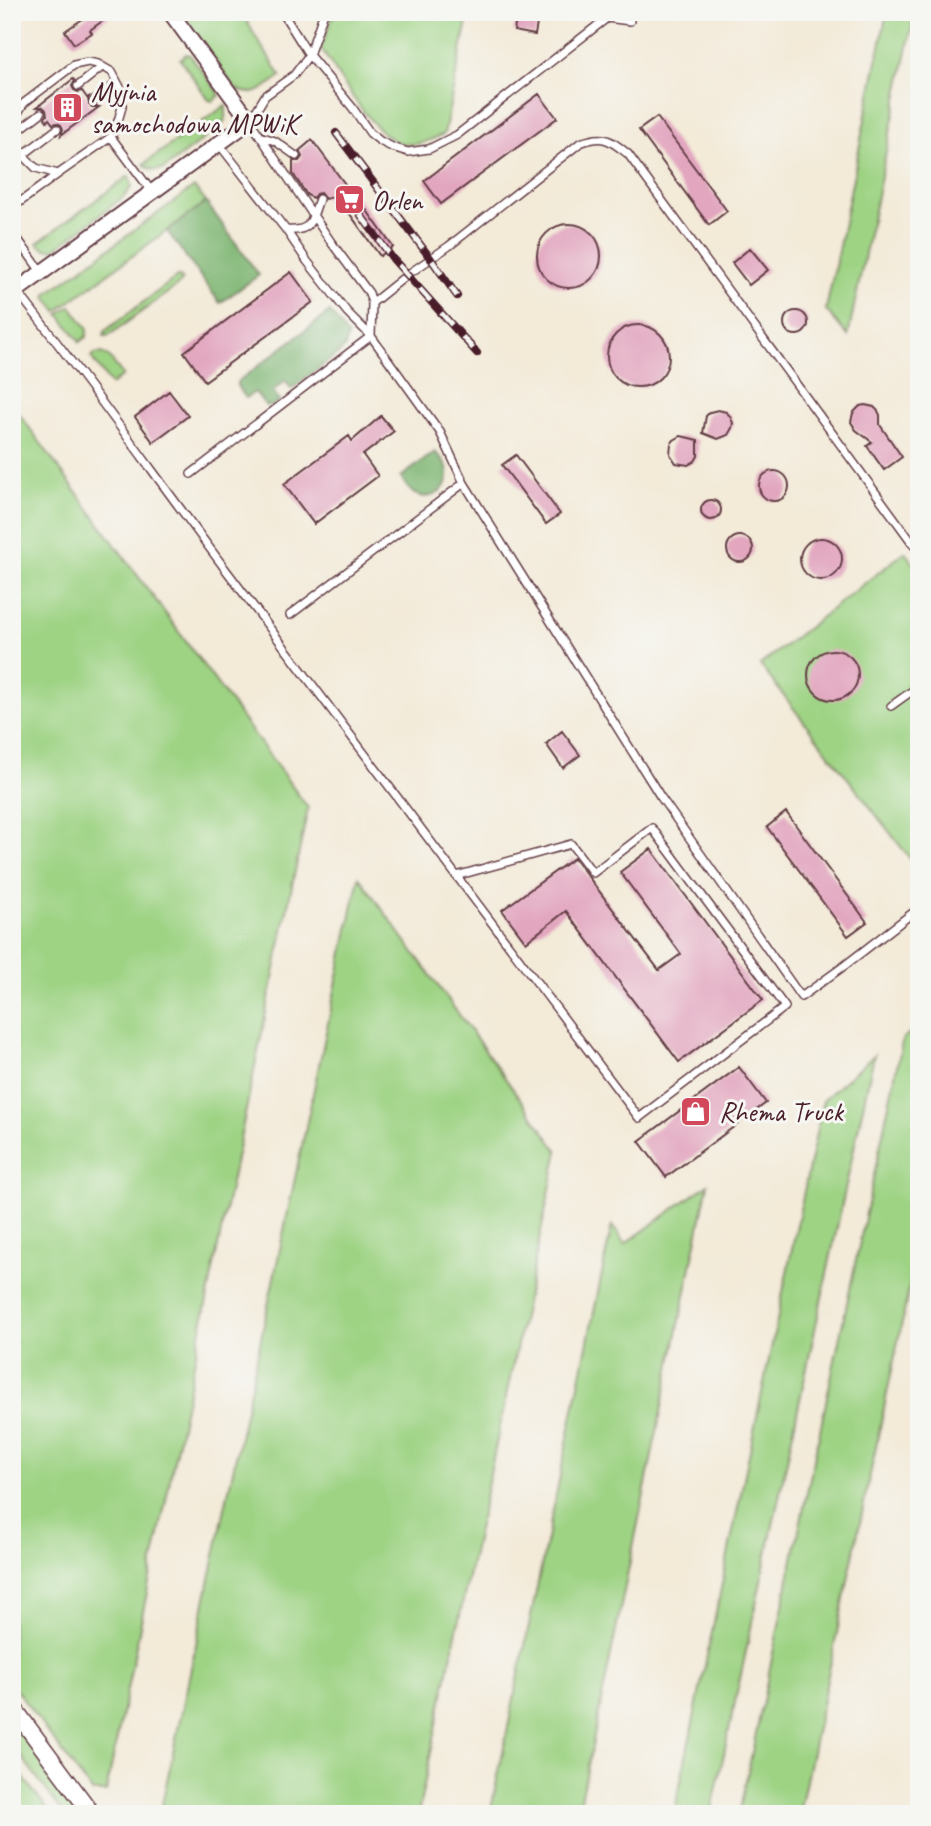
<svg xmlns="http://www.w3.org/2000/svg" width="931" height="1826" viewBox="0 0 931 1826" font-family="Caveat,sans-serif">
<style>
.green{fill:#9ed384;stroke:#747958;stroke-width:2}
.forest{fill:#7eb572;stroke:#646a4e;stroke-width:2}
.building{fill:#e2a6bf}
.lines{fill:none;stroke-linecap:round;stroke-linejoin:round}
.service-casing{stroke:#633d45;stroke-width:10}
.minor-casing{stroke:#633d45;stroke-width:18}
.tertiary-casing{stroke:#633d45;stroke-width:19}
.service{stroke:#fff;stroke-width:7}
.minor{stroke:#fff;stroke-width:14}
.tertiary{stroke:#fff;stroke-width:16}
.rail-casing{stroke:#4a1f2b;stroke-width:8}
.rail{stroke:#f6f6f2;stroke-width:5;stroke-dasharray:16;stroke-linecap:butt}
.labels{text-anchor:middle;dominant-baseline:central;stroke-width:6;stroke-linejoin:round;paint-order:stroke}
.poi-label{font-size:28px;fill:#4a1f2b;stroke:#f6f6f2;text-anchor:start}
</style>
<rect width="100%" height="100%" fill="#f6f6f2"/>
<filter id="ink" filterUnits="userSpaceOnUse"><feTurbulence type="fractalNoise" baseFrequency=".0143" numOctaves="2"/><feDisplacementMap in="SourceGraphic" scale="14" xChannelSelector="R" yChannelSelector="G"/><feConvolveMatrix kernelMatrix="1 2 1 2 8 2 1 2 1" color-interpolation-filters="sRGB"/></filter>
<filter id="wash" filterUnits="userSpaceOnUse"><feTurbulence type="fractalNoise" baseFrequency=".00686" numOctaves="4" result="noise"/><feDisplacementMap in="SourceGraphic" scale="28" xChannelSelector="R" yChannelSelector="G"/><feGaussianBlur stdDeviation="1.57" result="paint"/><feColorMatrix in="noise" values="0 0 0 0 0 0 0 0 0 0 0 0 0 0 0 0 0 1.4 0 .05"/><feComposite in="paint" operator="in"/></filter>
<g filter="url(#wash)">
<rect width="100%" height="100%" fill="#f3ead8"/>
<path class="green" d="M181 12H242L255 36 281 76C263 88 258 99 236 89Z
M334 12H469L444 134C430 141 412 148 397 142 370 131 338 73 321 49Z
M887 12H915L848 336 826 310Z
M186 54 190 55 220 95 213 101 209 100 180 59Z
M226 105V117L223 124 164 169C156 171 150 171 144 164Z
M129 176 132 186 126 195 55 249H45L37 243Z
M194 187 206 202 57 311 46 297 48 293Z
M177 277H180L182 280 181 283 108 336H104L105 331Z
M71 306 87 328V336L80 342 59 314Z
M101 353 108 356 123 375 111 385 91 357 95 354Z
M12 404 308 808 106 1792H92L12 1684Z
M905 552 919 572V870L760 665Z
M359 877 558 1151 418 1814H160Z
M919 1026V1241L799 1814H739L903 1038Z
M874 1055 711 1814H674L823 1100Z
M708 1184 578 1814H490L612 1225 625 1244Z
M12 1722 80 1814H64L12 1744Z
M12 1763 51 1814H16L12 1809Z"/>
<path class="forest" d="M206 202 259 275 220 303 167 231Z
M330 312 348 336 345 347 339 353 291 389 285 381 273 391 279 401 273 406H266L255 392 246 398 237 386V382Z
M435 452C438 455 444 460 446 465 455 484 434 504 415 494 409 491 405 483 401 477Z"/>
<g id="blocks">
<path class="building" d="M93 12H115L90 30 92 33 74 44 65 31Z
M517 12H539L535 35 514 31Z
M73 79 75 81 72 86 74 90 78 92 82 91 87 98 90 96 88 99 89 104 92 107H99L61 135 63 129 61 125 57 123 53 124 49 119 47 121 45 118 47 115 46 110 43 107H37Z
M539 94 557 118 441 204 424 181Z
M657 117 727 211 709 225 639 130Z
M312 140 348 188 350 187 393 247 380 256 337 196 325 199 320 193 316 194 313 198 307 195 293 174V161H299L302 157 299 151Z
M537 256a32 32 0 1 1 64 0a32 32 0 1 1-64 0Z
M750 248 768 270 749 285 732 263Z
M291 272 313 302 205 381 184 352Z
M784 323a12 12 0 1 1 24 0a12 12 0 1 1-24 0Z
M607 356a31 31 0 1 1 62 0a31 31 0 1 1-62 0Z
M169 391 188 416 153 442 135 417Z
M865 405 874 407 878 411 880 415V425L902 457 884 470 867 446 872 442 856 430 851 422 853 413 860 406Z
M718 410 726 412 730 416 733 423 732 428 728 435 718 439 703 433 706 416 710 412Z
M381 416 394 431 363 455 378 476 314 524 284 484 349 436 352 441Z
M681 436 698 440V456L695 461 688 465 676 463 670 454 671 444 674 440Z
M516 455 560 514 546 524 502 465Z
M759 486a15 15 0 1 1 30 0a15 15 0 1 1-30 0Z
M701 510a10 10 0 1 1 20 0a10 10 0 1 1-20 0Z
M727 549a13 13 0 1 1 26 0a13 13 0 1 1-26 0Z
M800 559a21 21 0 1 1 42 0a21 21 0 1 1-42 0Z
M808 675a25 25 0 1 1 50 0a25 25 0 1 1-50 0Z
M562 731 580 755 563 768 546 744Z
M786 812 867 922 848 936 767 827Z
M651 849 763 1000 679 1062 566 911 526 942 502 910 574 858 659 970 681 954 620 872Z
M739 1067 766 1103 666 1177 639 1141Z"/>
</g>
</g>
<g filter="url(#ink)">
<use href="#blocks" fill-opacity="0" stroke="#633d45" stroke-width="2"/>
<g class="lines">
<defs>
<path id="service" d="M324 12 309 55 294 75 265 96 250 121 331 242 369 293 372 303 371 336
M284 15 309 55 352 107 370 133 380 141 392 147 408 152 429 149 457 135 607 18 630 21
M78 86 102 67
M94 101 117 83
M15 133 41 113
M260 136 275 141 296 156
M111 137 118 121 122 107V91L112 72 98 64 88 62 74 65 24 103 17 114 15 128 16 140 23 155 36 168 58 174 111 137 152 192
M219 144 286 230 307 261 347 312 371 336 440 432 464 483 660 796 801 997 844 966 919 908
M23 155 57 129
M12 208 58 174
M286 230C312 232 311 221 319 199
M12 231 42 273
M17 291C89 382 156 477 226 570 364 752 501 935 639 1118L785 1007 652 828 593 873 571 844 456 876
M372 303 407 275 449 246 580 143C604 134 609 139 628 154L919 552
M191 474 371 336
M290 615 464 483
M891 706 919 686"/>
<path id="minor" d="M12 294 250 121 170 12"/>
<path id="tertiary" d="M12 1706 92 1814"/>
</defs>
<use href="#service" class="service-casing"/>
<use href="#minor" class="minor-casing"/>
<use href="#tertiary" class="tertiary-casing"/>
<use href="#service" class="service"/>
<use href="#minor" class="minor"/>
<use href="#tertiary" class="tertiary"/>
<defs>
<path id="rail" d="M336 133 431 259 457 296
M360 214 393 259 477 353"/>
</defs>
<use href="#rail" class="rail-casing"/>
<use href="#rail" class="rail"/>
</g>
</g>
<defs>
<symbol id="building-square" viewBox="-11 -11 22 22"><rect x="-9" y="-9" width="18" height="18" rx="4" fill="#d1495b" stroke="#f6f6f2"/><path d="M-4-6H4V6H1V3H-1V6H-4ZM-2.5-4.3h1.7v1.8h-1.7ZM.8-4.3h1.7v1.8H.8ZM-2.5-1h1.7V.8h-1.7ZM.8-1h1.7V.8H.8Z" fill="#fff"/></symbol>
<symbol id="supermarket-square" viewBox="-11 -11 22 22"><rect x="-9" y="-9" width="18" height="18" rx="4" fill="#d1495b" stroke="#f6f6f2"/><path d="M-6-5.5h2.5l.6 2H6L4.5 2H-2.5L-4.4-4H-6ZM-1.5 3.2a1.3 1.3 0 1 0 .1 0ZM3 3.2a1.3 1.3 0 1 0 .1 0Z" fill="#fff"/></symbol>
<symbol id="shop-square" viewBox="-11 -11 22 22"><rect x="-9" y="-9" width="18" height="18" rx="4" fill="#d1495b" stroke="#f6f6f2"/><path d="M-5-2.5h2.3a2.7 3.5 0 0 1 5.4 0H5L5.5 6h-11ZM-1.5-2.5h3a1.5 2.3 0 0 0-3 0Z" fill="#fff"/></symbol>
</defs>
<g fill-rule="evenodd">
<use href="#building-square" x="50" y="90" width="35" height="35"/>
<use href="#supermarket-square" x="332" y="182" width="35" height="35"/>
<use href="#shop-square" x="678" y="1094" width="35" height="35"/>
</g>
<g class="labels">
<g class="poi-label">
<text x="91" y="91">Myjnia<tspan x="91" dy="32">samochodowa MPWiK</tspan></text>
<text x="372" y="200">Orlen</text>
<text x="719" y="1111">Rhema Truck</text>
</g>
</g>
<rect width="931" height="1826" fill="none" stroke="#f6f6f2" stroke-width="42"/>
</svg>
